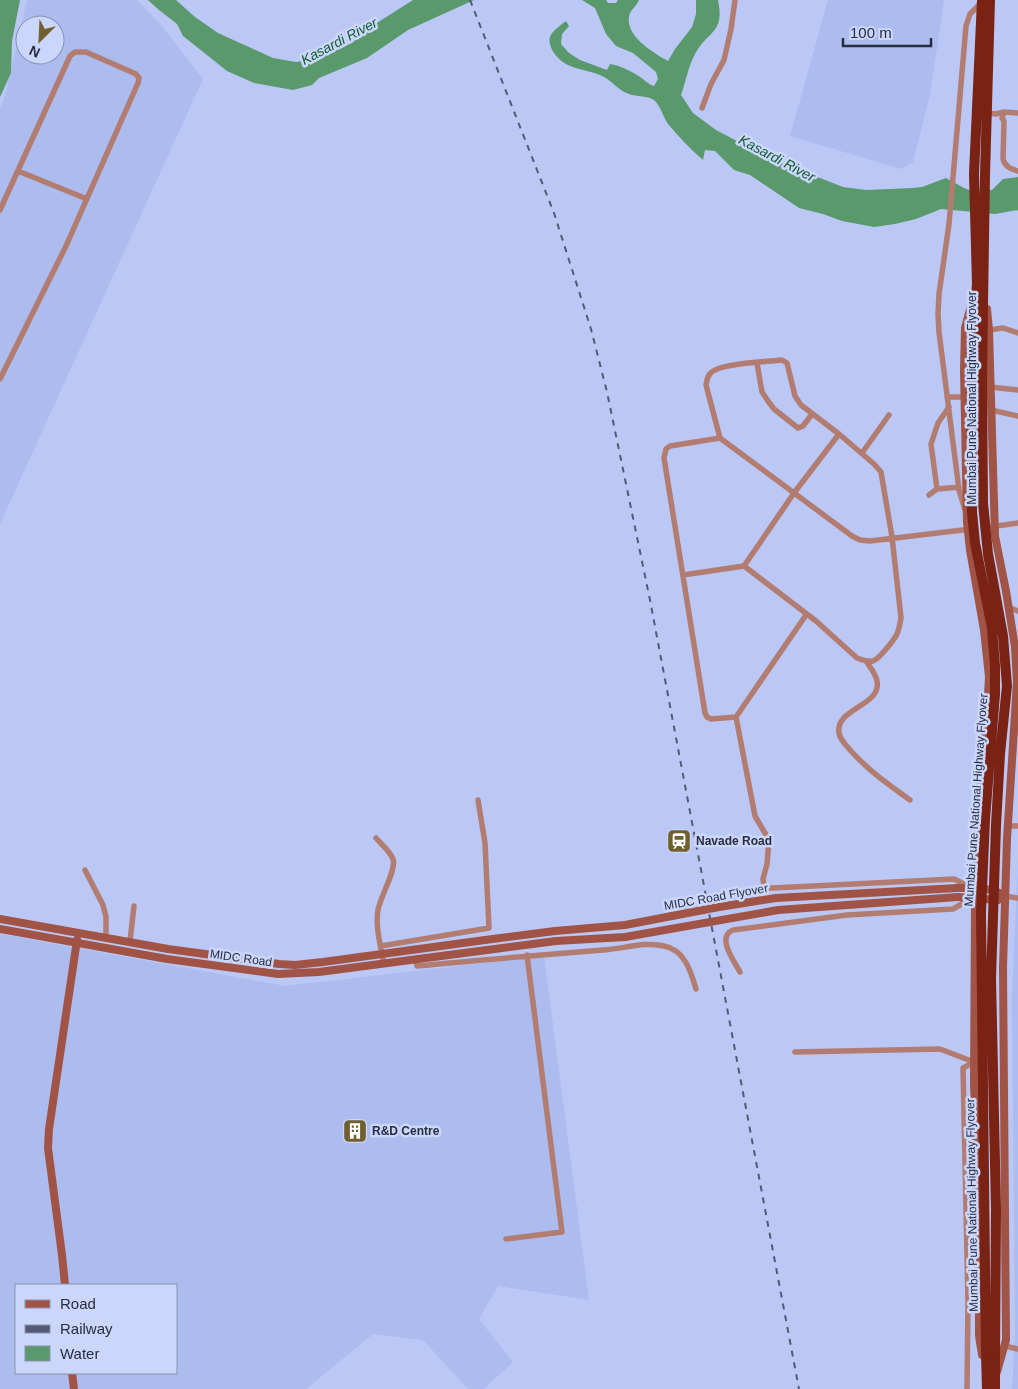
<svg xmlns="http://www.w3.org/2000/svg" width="1018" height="1389" viewBox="0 0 1018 1389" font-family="Arial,sans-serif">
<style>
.built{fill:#acbcef;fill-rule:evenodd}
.water{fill:#59996c}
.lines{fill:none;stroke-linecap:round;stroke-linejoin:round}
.street{stroke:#b27c71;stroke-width:5.5}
.secondary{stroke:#a15445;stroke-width:8}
.highway{stroke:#7a2214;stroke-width:10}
.rail{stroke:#525a74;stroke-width:2;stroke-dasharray:6 6;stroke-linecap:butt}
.secondary-bridge{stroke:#a15445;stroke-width:8}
.highway-bridge{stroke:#7a2214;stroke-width:10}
.labels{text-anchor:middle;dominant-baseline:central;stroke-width:5;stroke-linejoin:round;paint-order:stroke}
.street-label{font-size:12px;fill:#282d3f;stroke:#cbd6fb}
.poi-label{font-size:12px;font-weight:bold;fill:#282d3f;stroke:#cbd6fb;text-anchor:start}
.water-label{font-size:14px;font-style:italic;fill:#145d31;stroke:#cbd6fb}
</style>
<rect width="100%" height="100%" fill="#bbc8f6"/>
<path class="built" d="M27 0H137L162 26 203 79 0 524V109L6 93ZM25 25H55V55H25Z
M828 0H944L930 95 913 162 901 169 790 136Z
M1018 856V1389H1012L1015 1332 1012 997Z
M0 934 285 986 544 956 589 1300 498 1286 479 1319 513 1362 484 1389H468L423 1340 373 1334 306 1389H0ZM16 1285H176V1373H16Z"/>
<path class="water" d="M0 0H20L12 41 11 73 0 97Z
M148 0H176L195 17 218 33 273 58 296 62 310 60 335 51 352 43 369 28 413 0H474L408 30 367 58 319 78 312 85 293 90 254 83 227 71 183 36 177 24 159 10Z
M582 0H606L608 3H616L618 0H639C637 5 632 9 630 13 622 35 654 53 668 61L675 49 692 27 696 14V0H718C725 34 708 30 695 54 688 67 686 81 681 95L693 113 716 130 769 158 843 187 866 190 913 188 922 187 946 178 964 188 972 191 992 190 1003 179 1018 177V211L1017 210 995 214 941 209 916 219 895 224 874 227 842 221 823 214 799 208 750 175 734 170 715 151 705 150 703 160C690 149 679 137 668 124 663 117 661 107 655 101 648 95 637 97 629 94 619 91 613 82 604 77 593 71 579 70 568 65 559 61 547 48 550 37 552 31 561 25 566 21L569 26 562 34 561 44 569 53 580 60 607 70 610 64C619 65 633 72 640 77 645 80 648 84 654 86L658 79 656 72 633 53 616 46 606 34 595 8Z"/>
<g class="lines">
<path class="street" d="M702 108 711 84 724 60 731 29 735 0
M1004 112 1018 113
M987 113 996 114 1004 112 1002 118 1004 121 1003 159C1005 167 1011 169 1018 171
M18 171 87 199
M0 210 70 56 75 52H86L136 74 139 78 138 83 66 246 0 379
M989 330 1003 328 1018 333
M757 363 762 392 768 401 774 409 798 428 803 426 812 414
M990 387 1018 390
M947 397H964
M991 410 1018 416
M862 453 889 415
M937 489 931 444 938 423 949 407
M929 495 937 489 959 487
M965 510 959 490 939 332 938 314 939 294 949 224 966 26 970 14 981 3
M983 528 1018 523
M744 566 794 493 839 434
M683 575 744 566 816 621 857 658C862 660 868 662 873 661 879 659 894 640 897 634 899 629 900 624 901 618L892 537 881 472 874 464 839 434 801 405 795 396 787 363 782 360C765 362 726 363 713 371 708 374 707 379 706 385L720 438
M1008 607 1018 611
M866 661C870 667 876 674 877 681 882 706 835 708 839 733 840 740 847 746 851 751 870 772 888 784 910 800
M736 717 711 719 707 717 705 713 664 458 666 449 670 446 720 438 852 536 860 540 870 541 971 529
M1008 826H1018
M376 838C381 844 390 851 393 859 397 869 380 897 378 910 375 927 381 947 384 964
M85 870 103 905 106 917V937
M1005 896 1018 898
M130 941 134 906
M381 946 489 928 485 843 478 800
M416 960 417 966C479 960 541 955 603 950 622 949 646 941 664 946 685 950 691 972 696 989
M740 972C734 961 716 937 733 930L847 915 953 909 972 898V888L954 879 773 888H768L764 886 763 879 767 864 769 840 755 816 736 717 806 615
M795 1052 940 1049 974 1062
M506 1239 562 1232 527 955
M1005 1346 1018 1349
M967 1389 968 1301 963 1068 974 1062"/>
<path class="secondary" d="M972 302 965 328 964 370 967 522 970 550 984 630 989 677 986 728 981 769 975 907 974 1083 979 1233V1336L982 1355
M987 309 989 330 995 536 1006 591 1015 647 1017 682 1007 839 1003 967 1006 1340 997 1372
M958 888C974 888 992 887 1005 896L998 900 958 897
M0 919 168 949 279 964 295 965 323 962 485 940
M0 929 167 959 278 974 319 972 487 950
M65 1285 62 1255 48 1148 49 1129 77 940
M72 1373 74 1389"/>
<path class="highway" d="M975 305 977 284 974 174 982 0
M983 305 985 175 990 0
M986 1353 987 1389
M995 1389V1353"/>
<path class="rail" d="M470 0 554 213 591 329 607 392 650 600 799 1389"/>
<path class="secondary-bridge" d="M485 940 555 931 625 925 719 907 776 898 958 888
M487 950 556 941 625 937 778 910 958 897"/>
<path class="highway-bridge" d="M975 305 971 354 972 512 975 543 992 628 995 666V694L985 819 981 912 986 1353
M983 305 982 385 983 503 988 554 1003 636 1007 686 1000 754 996 825 991 978 996 1209 995 1353"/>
</g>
<defs>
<symbol id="station-square" viewBox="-11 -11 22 22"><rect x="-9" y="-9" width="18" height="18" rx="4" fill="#70602e" stroke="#cbd6fb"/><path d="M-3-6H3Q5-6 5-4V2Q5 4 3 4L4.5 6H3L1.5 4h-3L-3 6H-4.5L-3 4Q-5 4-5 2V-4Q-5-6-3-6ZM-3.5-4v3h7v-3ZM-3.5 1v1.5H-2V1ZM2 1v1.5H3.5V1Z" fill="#fff"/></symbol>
<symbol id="building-square" viewBox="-11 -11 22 22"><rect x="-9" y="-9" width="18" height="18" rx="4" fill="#70602e" stroke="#cbd6fb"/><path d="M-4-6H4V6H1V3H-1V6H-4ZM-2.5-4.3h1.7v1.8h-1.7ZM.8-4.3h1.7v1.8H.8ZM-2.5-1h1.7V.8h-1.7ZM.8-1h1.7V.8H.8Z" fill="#fff"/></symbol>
</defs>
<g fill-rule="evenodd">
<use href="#station-square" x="665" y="827" width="28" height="28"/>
<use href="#building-square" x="341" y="1117" width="28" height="28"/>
</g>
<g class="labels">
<g class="street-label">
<text transform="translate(972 398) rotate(-90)">Mumbai Pune National Highway Flyover</text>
<text transform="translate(976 800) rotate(-86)">Mumbai Pune National Highway Flyover</text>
<text transform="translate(716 897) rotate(-10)">MIDC Road Flyover</text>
<text transform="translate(241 958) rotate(8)">MIDC Road</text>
<text transform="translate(972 1205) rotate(-91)">Mumbai Pune National Highway Flyover</text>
</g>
<g class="poi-label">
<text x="696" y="841">Navade Road</text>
<text x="372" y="1131">R&amp;D Centre</text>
</g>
<g class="water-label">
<text transform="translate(339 41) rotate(-28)">Kasardi River</text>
<text transform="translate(777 158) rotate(28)">Kasardi River</text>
</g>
</g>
<rect x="15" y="1284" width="162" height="90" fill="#cbd6fb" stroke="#8a92b0"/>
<rect x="25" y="1300" width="25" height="8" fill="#a15445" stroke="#8a92b0"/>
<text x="60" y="1309" font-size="15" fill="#282d3f">Road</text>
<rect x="25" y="1325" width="25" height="8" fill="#525a74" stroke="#8a92b0"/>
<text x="60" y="1334" font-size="15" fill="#282d3f">Railway</text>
<rect x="25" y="1346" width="25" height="15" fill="#59996c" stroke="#8a92b0"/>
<text x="60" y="1359" font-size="15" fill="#282d3f">Water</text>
<g transform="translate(40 40) rotate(204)"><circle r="24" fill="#cbd6fb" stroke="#8a92b0"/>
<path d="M0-4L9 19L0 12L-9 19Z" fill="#70602e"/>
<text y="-8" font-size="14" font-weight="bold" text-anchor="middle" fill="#282d3f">N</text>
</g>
<path d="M843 38v8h88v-8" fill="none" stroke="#282d3f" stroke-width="2.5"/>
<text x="850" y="38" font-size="15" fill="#282d3f" stroke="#cbd6fb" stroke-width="4" paint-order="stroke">100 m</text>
</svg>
